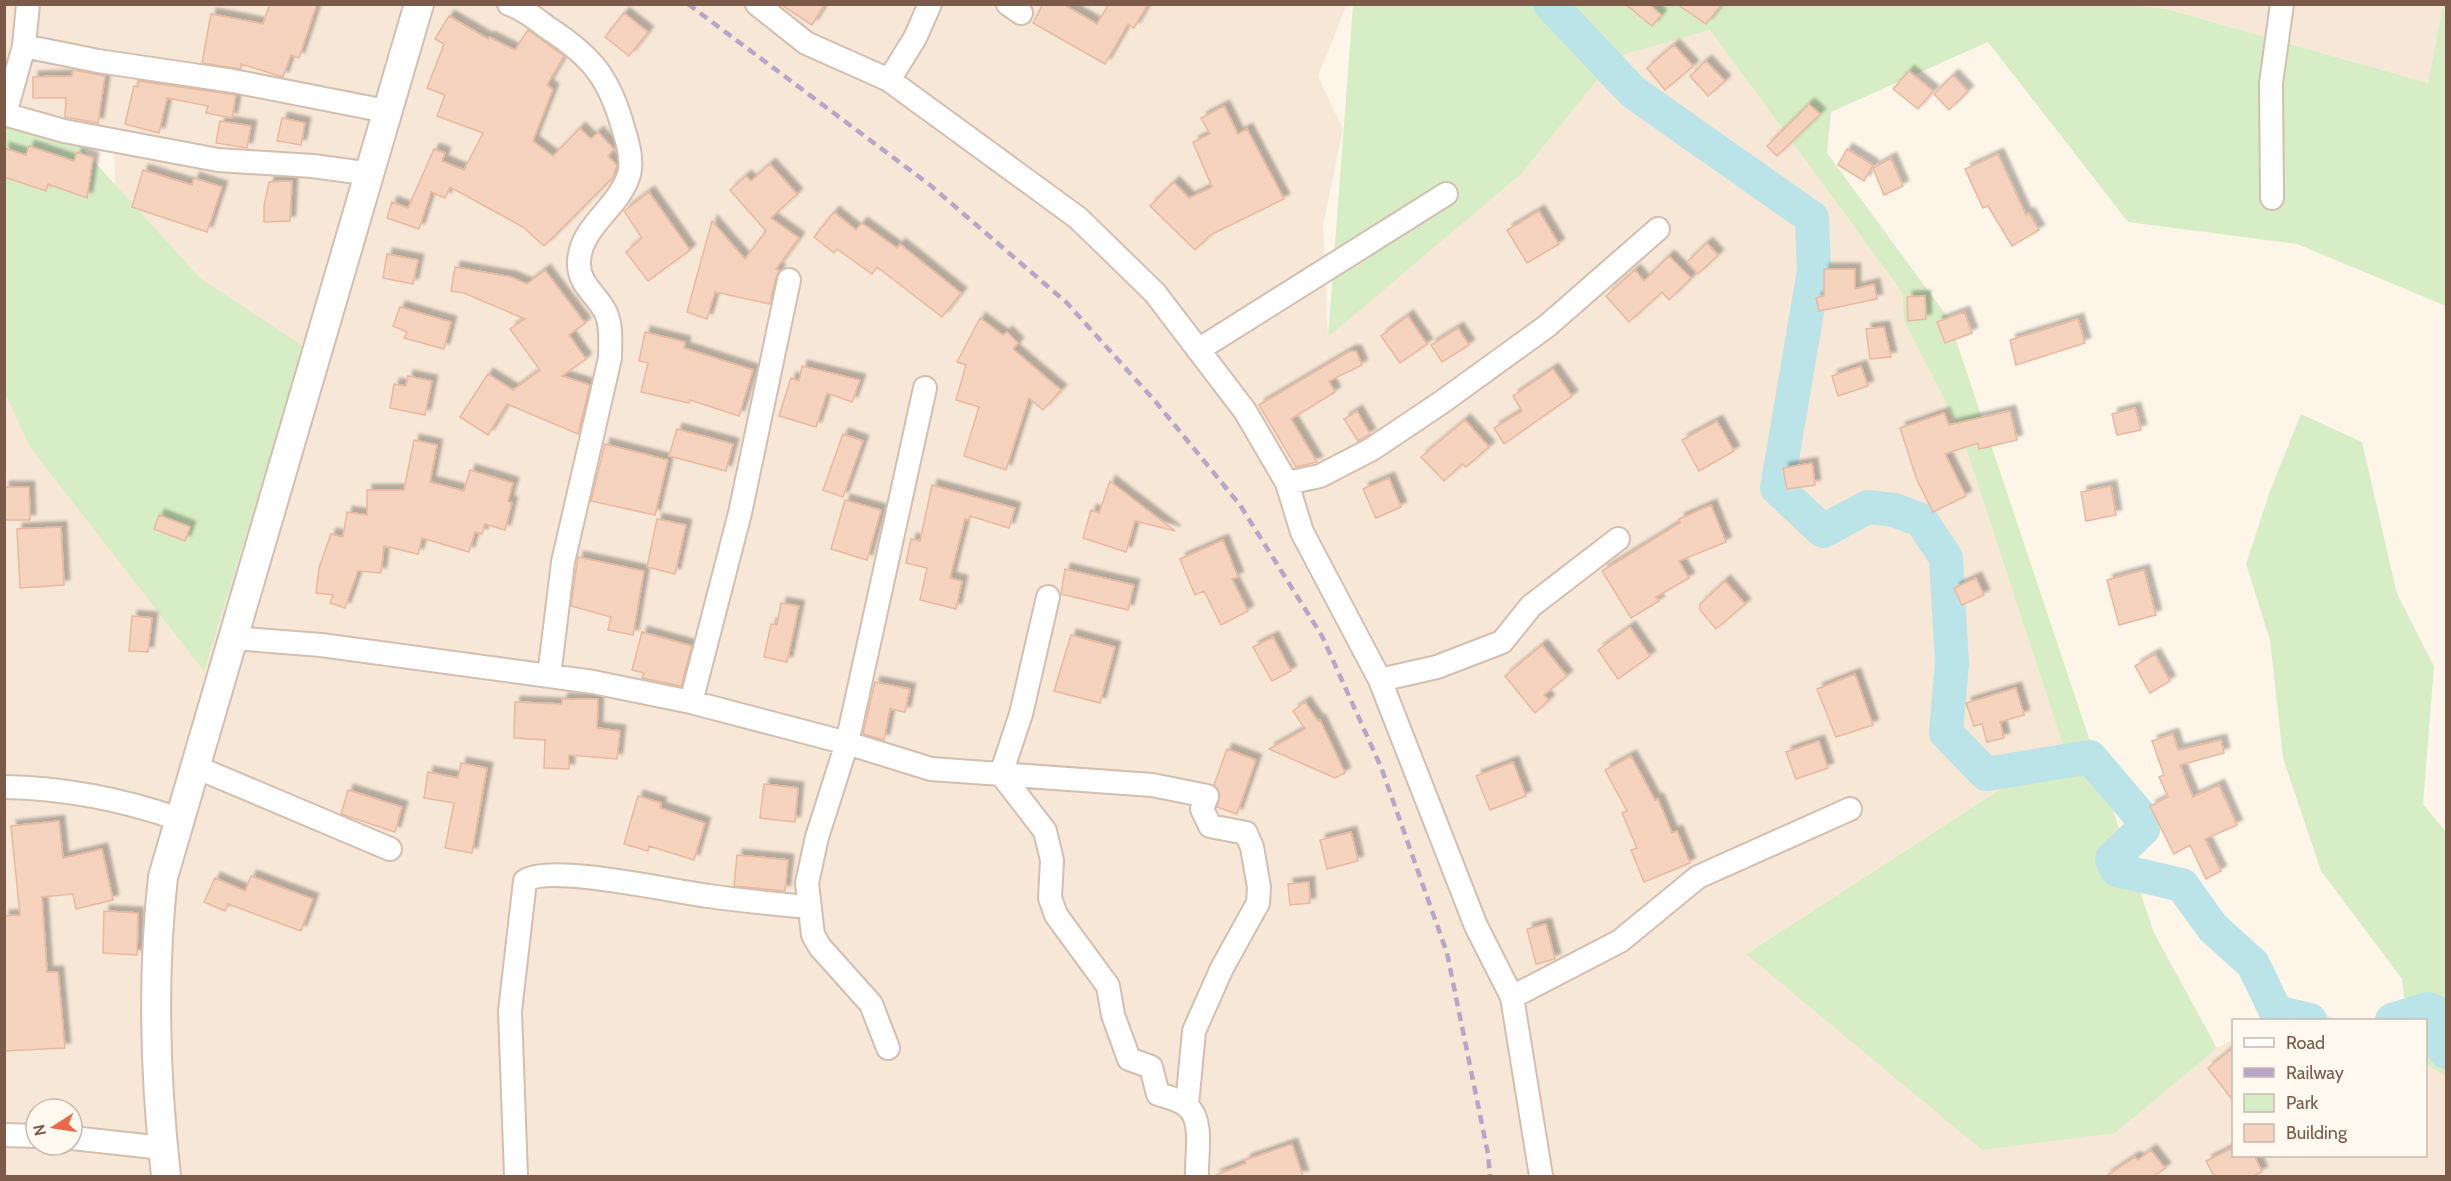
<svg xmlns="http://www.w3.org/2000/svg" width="2451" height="1181" viewBox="0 0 2451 1181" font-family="Cabin,sans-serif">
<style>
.residential{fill:#f6e7d6;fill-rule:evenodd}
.green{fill:#d7edc5}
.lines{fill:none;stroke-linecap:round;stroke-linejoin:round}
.river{stroke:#bbe4e9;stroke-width:34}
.building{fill:#f5d3bf;stroke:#e9b89e;stroke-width:1.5;filter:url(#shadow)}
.minor-casing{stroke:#d4beb0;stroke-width:26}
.tertiary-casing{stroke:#d4beb0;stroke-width:32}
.minor{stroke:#fff;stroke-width:22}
.tertiary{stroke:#fff;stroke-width:28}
.rail{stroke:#b8a5ca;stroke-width:4.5;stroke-dasharray:9 6;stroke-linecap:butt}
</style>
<defs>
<filter id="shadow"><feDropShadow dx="5.5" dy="-5.5" stdDeviation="1.5" flood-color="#0004"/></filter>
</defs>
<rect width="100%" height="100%" fill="#fef5e9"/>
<path class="residential" d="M5 5H1347L1318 76 1343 129 1323 225 1328 336 1522 173 1616 57 1710 30 1902 292 1904 321 1960 430 2064 748 1747 953 2115 1132 2217 1048 2233 1040 2234 1156H2426V1065L2446 1076V1176H5L4 273 200 278 116 219 114 153 5 124ZM36 1109H72V1145H36Z
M2131 5H2443L2428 83 2168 9Z
M2305 1004 2338 1020H2272Z"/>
<path class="green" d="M1353 5H2131L2167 9 2428 83 2443 5H2446V306L2297 244 2128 222 1988 42 1831 112 1827 153 1949 319 2154 933 2217 1048 2115 1133 1982 1150 1746 954 2064 748 1960 430 1904 321 1902 292 1710 30 1616 57 1522 173 1328 337Z
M4 124 80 146 200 278 304 347 204 671 30 447 5 393Z
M2301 414 2362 442 2397 594 2434 666 2423 804 2446 832V1076L2426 1065V1020H2400L2406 1016 2402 979 2321 871 2283 758 2270 640 2246 564 2270 491Z"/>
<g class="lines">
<path class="river" d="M1550 4 1633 92 1812 218 1814 271 1777 488 1823 531 1868 507 1894 510 1921 520 1946 558 1952 663 1946 733 1986 774 2090 757 2141 817 2143 829 2112 859 2117 870 2182 885 2213 928 2253 964 2276 1012 2310 1020
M2392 1020 2428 1009 2446 1016 2438 1043 2446 1052"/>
</g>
<path class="building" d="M270 4H317L299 58 291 55 283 77 241 64V69L202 63 211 14 263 24Z
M780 4H825L812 25Z
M1043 4H1063L1097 24 1109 4H1148L1134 28 1128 24 1105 64 1033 23Z
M1625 4H1649L1661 15 1652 26Z
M1677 4H1722L1706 24Z
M624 13 648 32 629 56 605 37Z
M449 16 488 39 489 37 515 50 528 30 564 56 547 85 553 89 533 141 553 156 580 128 591 139 598 132 614 149 608 156 617 165 613 177 544 246 523 227 450 187 445 198 431 192 419 229 387 218 392 202 408 208 434 149 445 153 442 161 464 170 483 133 437 116 445 95 427 88 444 44 435 39Z
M1674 45 1693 66 1665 90 1647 68Z
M1706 61 1725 81 1708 96 1690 76Z
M73 70 105 76 98 123 65 117 66 98H33V77L72 76Z
M1909 71 1933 91 1918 109 1893 89Z
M1953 75 1968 91 1949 110 1934 94Z
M138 81 236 95 232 118 206 113 208 106 167 98 159 133 125 124 134 86 138 87Z
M1809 104 1820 114 1777 156 1767 146Z
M1224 106 1238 134 1247 129 1284 199 1210 235 1195 250 1150 206 1174 182 1189 198 1212 187 1193 142 1210 134 1201 118Z
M282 118 305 123 301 145 277 141Z
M220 121 251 126 247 148 216 143Z
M29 146 74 161 77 152 93 158 87 198 48 184 46 191 4 177V148L26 155Z
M1847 149 1873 165 1864 181 1838 165Z
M1998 154 2026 215 2029 213 2039 230 2012 246 1988 206 1983 208 1965 169Z
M1891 158 1903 186 1884 195 1873 168Z
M770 164 797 194 771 218 799 238 776 269 780 270 776 277 770 304 715 292 707 319 687 312 712 221 745 259 766 231 730 190 746 176 751 181Z
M143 170 192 185 194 178 222 187 207 232 132 207Z
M292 181 290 221 264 222V206L269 182Z
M649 192 690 250 648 281 626 252 642 238 624 211Z
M1539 211 1559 244 1527 263 1507 230Z
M834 212 856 230 862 223 897 248 900 244 961 293 942 317 877 267 872 274 837 249 834 253 814 237Z
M1707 243 1718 255 1698 274 1687 262Z
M387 254 418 260 413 284 383 278Z
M1669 256 1691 278 1669 300 1662 292 1629 322 1606 296 1635 270 1644 281Z
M455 267 511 277 527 284 545 270 585 323 569 335 586 359 562 376 590 385 578 434 507 404 488 435 460 417 488 374 513 390 540 370 510 329 525 319 464 293 451 291Z
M1824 269H1855V289L1874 284 1877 299 1819 311 1816 298 1824 296Z
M1925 296 1926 319 1908 321 1907 297Z
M400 307 451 322 444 349 404 338 407 332 393 326Z
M1964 312 1972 333 1945 343 1937 322Z
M1408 316 1427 344 1400 363 1381 336Z
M980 318 1003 335 1007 332 1018 343 1013 349 1061 390 1043 410 1029 398 1006 470 964 456 979 407 956 400 966 365 957 362Z
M2078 319 2085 343 2016 365 2010 340Z
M1884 327 1891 357 1870 359 1866 329Z
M1458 328 1469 345 1442 362 1431 345Z
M645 332 685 342 684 348 753 370 739 416 690 400 689 403 641 392 648 363 639 361Z
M1350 351H1356L1362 365 1329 381 1335 392 1291 419 1317 462 1296 467 1259 405Z
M802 366 860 380 852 402 827 393 816 427 779 416 791 378 799 381Z
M1861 366 1868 386 1838 396 1832 376Z
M1553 369 1572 396 1504 444 1494 428 1522 411 1513 396Z
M408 376 432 381 425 415 390 408 394 384 406 386Z
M2135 408 2141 430 2117 435 2112 414Z
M1357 411 1370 434 1358 441 1344 419Z
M2010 411 2017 440 1979 449 1978 443 1945 454 1966 496 1933 512 1917 480 1900 428 1944 413 1949 425Z
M1465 420 1489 447 1466 467 1462 464 1444 481 1421 457Z
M1717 421 1734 451 1699 471 1682 440Z
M677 429 733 444 726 471 669 456Z
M843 434 863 441 843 497 823 490Z
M414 440 437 445 430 482 464 491 470 470 513 483 508 501 512 503 505 530 485 524 482 534 475 532 469 552 422 538 418 554 384 546 381 573 358 571 345 608 330 603 333 595 316 593 319 568 331 534 343 537 347 512 367 515V490H404Z
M605 444 668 460 655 515 591 501Z
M1812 463 1815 485 1787 489 1783 468Z
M1389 478 1401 507 1376 518 1363 489Z
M1110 481 1132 498 1175 531 1135 521 1126 552 1083 538 1091 510 1099 513Z
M932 485 1015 508 1009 528 970 516 968 520 965 519 950 578 962 581 956 609 920 600 927 568 906 563 911 539 920 541Z
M2111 486 2116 515 2086 521 2081 492Z
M4 487H29L30 520H4Z
M845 500 881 510 867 560 831 549Z
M1711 505 1726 542 1679 561 1689 578 1656 597 1659 601 1631 618 1602 571 1680 523 1679 519Z
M159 515 190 527 185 541 154 529Z
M657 519 686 525 675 574 647 567Z
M61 527 64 585 20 588 17 529Z
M1223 540 1238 577 1232 579 1248 611 1221 625 1204 591 1195 595 1180 559Z
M578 557 644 571 633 635 608 630 611 617 571 606Z
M1065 569 1134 585 1128 610 1061 594Z
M2144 570 2156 615 2119 625 2107 580Z
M1976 578 1984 595 1962 605 1954 588Z
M1725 581 1745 604 1716 629 1700 610V604Z
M781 603 799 606 787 662 764 657 771 624 777 625Z
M132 616 152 618 148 652 129 651Z
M1630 627 1650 656 1618 679 1598 650Z
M642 632 692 646 681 686 642 678 644 673 632 670Z
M1071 635 1115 647 1100 703 1054 691Z
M1273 637 1291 671 1272 681 1253 647Z
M1542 645 1567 676 1544 695 1549 700 1535 713 1505 676Z
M2155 654 2170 681 2150 693 2135 666Z
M1855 674 1873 725 1836 737 1817 689Z
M875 682 910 689 905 712 890 709 884 740 863 734Z
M2016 688 2024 715 2000 722 2004 738 1987 742 1982 724 1974 726 1966 703Z
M562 699H598L597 728 620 731 617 759 569 755V769L544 768 545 740 514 738 515 702 562 704Z
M1305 702 1318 721 1320 720 1345 773 1335 778 1269 749 1305 729 1293 711Z
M2173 734 2178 750 2221 740 2224 753 2180 765 2193 797 2219 785 2237 825 2205 839 2221 871 2206 879 2190 845 2174 854 2150 806 2168 797 2159 777 2164 775 2152 741Z
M1819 741 1828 768 1796 779 1786 752Z
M1227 749 1256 760 1237 814 1217 807 1220 794 1214 785Z
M1631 756 1655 800 1658 799 1672 833 1677 831 1690 863 1644 882 1631 850 1637 848 1622 813 1627 811 1605 770Z
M1513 762 1526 796 1490 810 1476 776Z
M461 763 487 768 472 853 445 848 454 803 424 798 428 772 458 778Z
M764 784 798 788 795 822 760 818Z
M348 790 402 807 395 832 341 814Z
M638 796 661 803 660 808 705 823 694 860 649 846 648 851 624 844Z
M59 821 63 858 102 849 113 900 76 909 73 894 42 897 47 972H58L65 1048 4 1051V916L20 915 11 826Z
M1351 832 1358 861 1327 869 1320 840Z
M737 855 788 860 785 891 734 886Z
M251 876 313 899 301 931 228 904 225 911 204 902 215 878 245 891Z
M1309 882 1310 903 1290 905 1288 884Z
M104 911 138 913 137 955 103 953Z
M1546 924 1555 959 1536 964 1527 929Z
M2234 1047V1102L2208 1068Z
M1292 1144 1303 1176H1214L1246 1163 1245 1160Z
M2234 1147V1155H2254L2262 1172 2253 1176H2214L2206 1161Z
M2151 1150 2165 1168 2154 1176H2106L2135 1157 2138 1160Z"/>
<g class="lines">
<defs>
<path id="minor" d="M509 4C524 9 536 19 548 28 593 57 610 79 624 131 629 146 634 166 627 180 615 210 580 228 579 262 578 285 597 294 606 313 612 327 610 343 610 358L563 562 549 676
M757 4 806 43 889 80 1078 218 1155 293 1245 411 1287 483 1302 532 1380 680 1476 926 1512 997 1541 1176
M1008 4 1021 13
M24 46 98 61 233 81 386 111
M889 80 915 38 930 4
M4 114 64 131 218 160 313 166 371 174
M5 114 24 46 28 4
M2272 198 2271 83 2282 4
M1198 350 1446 194
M1287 483 1320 476 1372 449 1442 402 1547 326 1658 229
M1048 597 1021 714 1001 774 1045 831 1052 860 1050 898 1056 915 1108 986 1113 1015 1129 1059 1151 1067 1158 1094C1167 1097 1181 1100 1188 1107 1204 1121 1196 1157 1197 1176
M233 638 321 645 593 682 691 702 847 743 931 769 1152 785 1207 796 1202 809 1210 826 1246 833 1252 847 1259 887 1258 903 1222 968 1194 1031 1187 1105
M1380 680 1437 667 1502 642 1531 606 1618 539
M691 702 740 513 789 280
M196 767 390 849
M4 787C66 788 121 799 179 819
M1512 997 1620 941 1698 877 1850 809
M888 1048 871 1004 820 947 813 935 807 883 817 837 847 743 925 388
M4 1135 36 1136
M72 1138 163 1148
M516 1176 510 1011 525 881C549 863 675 892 709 896 742 901 776 904 809 907"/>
<path id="tertiary" d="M166 1176C155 1078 152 976 163 877L419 4"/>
</defs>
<use href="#minor" class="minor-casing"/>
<use href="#tertiary" class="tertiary-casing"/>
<use href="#minor" class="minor"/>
<use href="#tertiary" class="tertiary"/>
<path class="rail" d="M688 4 930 185 1067 303 1155 401 1240 505 1322 636 1381 767 1447 953 1488 1154 1490 1176"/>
</g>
<rect width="2451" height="1181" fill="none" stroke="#7b5a4a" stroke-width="12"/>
<rect x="2232" y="1019" width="195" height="138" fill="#fff9f0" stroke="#cab9ae" stroke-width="1.5"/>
<rect x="2244" y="1038" width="30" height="9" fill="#ffffff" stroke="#cab9ae" stroke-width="1.5"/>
<text x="2286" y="1049" font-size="18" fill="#7b5a4a">Road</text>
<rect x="2244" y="1068" width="30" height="9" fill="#b8a5ca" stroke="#cab9ae" stroke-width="1.5"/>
<text x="2286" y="1079" font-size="18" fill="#7b5a4a">Railway</text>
<rect x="2244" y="1094" width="30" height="18" fill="#d7edc5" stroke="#cab9ae" stroke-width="1.5"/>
<text x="2286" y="1109" font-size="18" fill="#7b5a4a">Park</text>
<rect x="2244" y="1124" width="30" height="18" fill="#f5d3bf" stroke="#cab9ae" stroke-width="1.5"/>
<text x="2286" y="1139" font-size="18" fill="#7b5a4a">Building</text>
<g transform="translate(54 1127) rotate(258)"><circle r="28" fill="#fff9f0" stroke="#cab9ae" stroke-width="1.5"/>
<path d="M0-4.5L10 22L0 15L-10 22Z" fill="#ee6848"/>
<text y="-9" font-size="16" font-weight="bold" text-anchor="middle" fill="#7b5a4a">N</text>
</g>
</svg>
